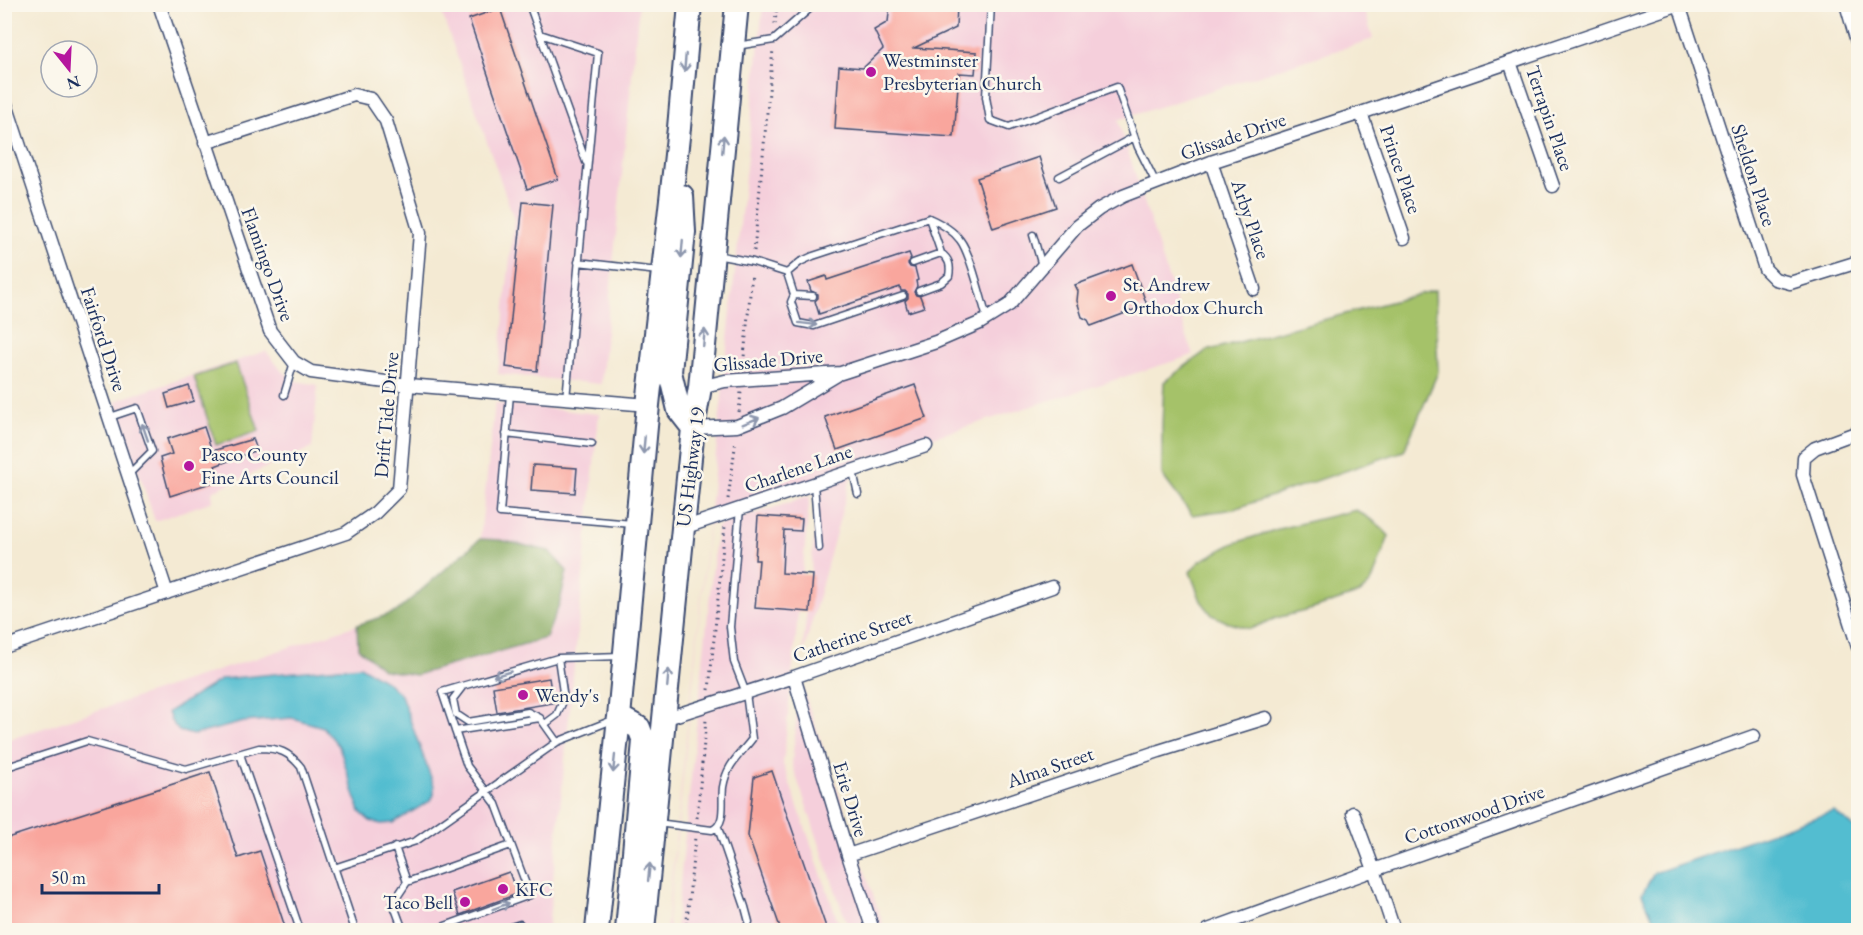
<svg xmlns="http://www.w3.org/2000/svg" width="1863" height="935" viewBox="0 0 1863 935" font-family="'EB Garamond',serif">
<style>
.built{fill:#f5cfdb}
.green{fill:#a5c269;stroke:#607864;stroke-width:1.5}
.forest{fill:#84a85d;stroke:#506c5e;stroke-width:1.5}
.water{fill:#53bdd0;stroke:#377697;stroke-width:1.5}
.building{fill:#f9a69d}
.lines{fill:none;stroke-linecap:round;stroke-linejoin:round}
.lane-casing{stroke:#3c4b70;stroke-width:9}
.street-casing{stroke:#3c4b70;stroke-width:15}
.highway-casing{stroke:#3c4b70;stroke-width:26}
.path{stroke:#3c4b70;stroke-width:3;stroke-dasharray:1.5 4.5;stroke-linecap:butt}
.lane{stroke:#fff;stroke-width:6}
.street{stroke:#fff;stroke-width:12}
.highway{stroke:#fff;stroke-width:22}
.oneway{stroke:#8d97ae}
.poi-dot{fill:#b5179e;stroke:#fbf7ec;stroke-width:2}
.labels{text-anchor:middle;dominant-baseline:central;stroke-width:5;stroke-linejoin:round;paint-order:stroke}
.poi-label{font-size:20px;fill:#1b2f5e;stroke:#fbf7ec;text-anchor:start}
.street-label{font-size:20px;fill:#1b2f5e;stroke:#fbf7ec}
</style>
<rect width="100%" height="100%" fill="#fbf7ec"/>
<filter id="ink" filterUnits="userSpaceOnUse"><feTurbulence type="fractalNoise" baseFrequency=".0167" numOctaves="2"/><feDisplacementMap in="SourceGraphic" scale="12" xChannelSelector="R" yChannelSelector="G"/><feConvolveMatrix kernelMatrix="1 2 1 2 8 2 1 2 1" color-interpolation-filters="sRGB"/></filter>
<filter id="wash" filterUnits="userSpaceOnUse"><feTurbulence type="fractalNoise" baseFrequency=".008" numOctaves="4" result="noise"/><feDisplacementMap in="SourceGraphic" scale="24" xChannelSelector="R" yChannelSelector="G"/><feGaussianBlur stdDeviation="1.35" result="paint"/><feColorMatrix in="noise" values="0 0 0 0 0 0 0 0 0 0 0 0 0 0 0 0 0 1.4 0 .05"/><feComposite in="paint" operator="in"/></filter>
<g filter="url(#wash)">
<rect width="100%" height="100%" fill="#f4ead3"/>
<path class="built" d="M439 5H639L601 384 498 374 514 219Z
M763 5H1363L1373 39 1118 120 1193 355 855 462 802 658 818 498 807 487 709 525 668 922 670 930H666Z
M266 351 282 371 296 381 318 385 312 448 212 491 213 501 155 521 115 401Z
M495 403 599 414 548 930H5L4 741 357 625 358 648 546 638 560 602 567 571 500 540 480 539Z
M810 496 783 764 841 930H678L676 923 717 526Z
M800 681 885 930H849L792 764Z"/>
<path class="green" d="M1435 290 1438 372 1404 451 1234 509 1192 515 1162 475V425L1164 382 1206 351Z
M236 363 259 431 216 445 194 377Z
M1356 510 1378 524 1389 536 1371 583 1360 593 1313 609 1276 618 1250 629 1229 623 1212 615 1201 601 1190 572 1200 561 1232 544 1278 529Z"/>
<path class="forest" d="M480 539 500 540 549 551 567 571 560 602 546 638 416 675 384 670 358 648 357 625 396 612Z"/>
<path class="water" d="M360 666 387 682 401 695 434 786V795L430 801 393 823 381 824 370 821 360 812 339 746 323 727 292 718 244 722 193 735 179 731 171 721 168 712 222 679Z
M1834 811 1858 831V930H1658L1642 894 1654 873Z"/>
<g id="blocks">
<path class="building" d="M890 4H957L956 28 914 48 977 52 975 74 959 73 954 137 835 129 839 66 863 68 883 49 874 30 888 22Z
M500 8 558 179 527 189 469 19Z
M1039 157 1056 207 993 228 977 178Z
M523 202 553 205 537 371 506 367Z
M909 253 911 258 908 264 910 267 915 268 918 280 916 281 917 286 914 292 916 295 920 296 924 307 908 312 905 301 908 298V294L905 291H901L900 287 819 314 815 301 818 298V294L811 291 808 282 826 276 827 280Z
M1132 264 1147 305 1091 326 1088 320 1082 317 1077 301 1078 291 1075 285Z
M915 385 927 418 837 450 825 417Z
M189 386 194 401 169 408 165 394Z
M204 427 212 451 253 439 257 450 215 466 220 480 170 496 160 458 172 454 167 439Z
M533 465 577 468 575 493 531 490Z
M758 516 802 519 801 531 784 530 782 573 813 575 810 612 755 608 759 560H755Z
M549 678 553 703 497 712 493 687Z
M772 771 827 930H781L748 836 754 777Z
M210 772 238 858 260 851 286 930H4V839Z
M509 872 517 894 460 915 452 892Z"/>
</g>
</g>
<g filter="url(#ink)">
<use href="#blocks" fill-opacity="0" stroke="#3c4b70" stroke-width="1.5"/>
<g class="lines">
<defs>
<path id="lane" d="M529 4 586 162
M991 4 986 97 990 120 1009 127 1117 87 1138 147 1156 183
M540 34 598 53 566 399
M736 46 774 40 815 4
M1059 177 1134 137
M929 218 941 253
M1033 235 1042 266
M716 255 753 262 787 273
M578 262 658 271
M913 263 941 253C949 259 951 265 949 276L941 283 919 291
M787 273 800 262 813 256 929 218C940 223 953 230 960 240 971 254 981 299 987 318
M787 273 794 295
M813 296 794 295 791 302 798 323 814 326 903 296
M510 394 500 513 633 524
M284 395 294 362
M110 417 137 408 152 451 129 474
M506 434 592 444
M853 471 858 494
M814 484 819 548
M463 686 453 699 456 714 468 722 528 712 540 718
M545 724 557 715 564 699 558 658
M455 731 540 718 557 742
M240 754 300 930
M4 768 87 741 186 769 259 748C279 748 289 752 301 767L355 930
M657 823 712 830C727 824 721 801 723 787 727 764 739 756 752 739L746 693 734 662 730 627 740 508
M718 828 745 907 749 922 745 930
M395 847 407 882 511 845
M334 868 416 841 557 742 615 719
M403 930 393 903 407 882
M434 930 530 895 496 804 467 766 442 692 558 658 621 656
M501 930 520 924V930"/>
<path id="street" d="M159 4 270 331 294 362 311 372 408 385 648 405
M1846 4 1858 45
M1679 5 1765 269 1775 279 1790 283 1858 262
M1510 62 1553 186
M4 98 167 593
M1361 113 1404 238
M1211 162 1254 289
M700 387 725 381 841 373 936 342 980 323 1009 305 1077 226 1099 209 1123 196 1211 162 1361 113 1680 4
M693 428 737 426 782 408 837 375
M1858 432 1815 448 1804 457 1803 475 1858 647
M683 528 926 446
M4 647 346 533 375 513 399 489 420 233 386 121 371 99 354 95 205 143
M794 677 848 855 873 930
M664 719 794 677 1052 587
M1353 813 1374 870 1394 930
M848 855 1159 751 1266 718
M1208 930 1374 870 1754 736"/>
<path id="highway" d="M682 196 684 232 670 372 679 410 693 428
M619 717 639 728 644 741 627 930
M597 930 619 717 648 405 679 128 690 4
M643 930 683 528 693 428 700 387 737 4"/>
</defs>
<use href="#lane" class="lane-casing"/>
<use href="#street" class="street-casing"/>
<use href="#highway" class="highway-casing"/>
<path class="path" d="M775 24 777 4
M754 251 773 49
M743 368 752 273
M739 412 741 392
M728 499 736 440
M709 690 725 526
M697 818 706 720
M686 930 695 837"/>
<use href="#lane" class="lane"/>
<use href="#street" class="street"/>
<use href="#highway" class="highway"/>
</g>
<defs><path id="oneway-shaft" d="M-6 0H5M1.5-3L5.5 0L1.5 3" fill="none" stroke-width="1.6" stroke-linecap="round" stroke-linejoin="round" transform="scale(1.5)"/></defs>
<g class="oneway">
<use href="#oneway-shaft" transform="translate(685 63) rotate(95)"/>
<use href="#oneway-shaft" transform="translate(723 144) rotate(-85)"/>
<use href="#oneway-shaft" transform="translate(682 249) rotate(95)"/>
<use href="#oneway-shaft" transform="translate(808 324) rotate(7)"/>
<use href="#oneway-shaft" transform="translate(704 338) rotate(-85)"/>
<use href="#oneway-shaft" transform="translate(751 421) rotate(-22)"/>
<use href="#oneway-shaft" transform="translate(145 432) rotate(-109)"/>
<use href="#oneway-shaft" transform="translate(644 445) rotate(95)"/>
<use href="#oneway-shaft" transform="translate(502 674) rotate(164)"/>
<use href="#oneway-shaft" transform="translate(668 678) rotate(-85)"/>
<use href="#oneway-shaft" transform="translate(614 764) rotate(96)"/>
<use href="#oneway-shaft" transform="translate(649 872) rotate(-84)"/>
<use href="#oneway-shaft" transform="translate(501 906) rotate(-20)"/>
</g>
</g>
<g class="poi-dot">
<circle cx="871" cy="72" r="6"/>
<circle cx="1111" cy="296" r="6"/>
<circle cx="189" cy="466" r="6"/>
<circle cx="523" cy="695" r="6"/>
<circle cx="503" cy="889" r="6"/>
<circle cx="465" cy="902" r="6"/>
</g>
<g class="labels">
<g class="poi-label">
<text x="883" y="60">Westminster<tspan x="883" dy="23">Presbyterian Church</tspan></text>
<text x="1123" y="284">St. Andrew<tspan x="1123" dy="23">Orthodox Church</tspan></text>
<text x="201" y="454">Pasco County<tspan x="201" dy="23">Fine Arts Council</tspan></text>
<text x="535" y="695">Wendy's</text>
<text x="515" y="889">KFC</text>
<text x="453" y="902" text-anchor="end">Taco Bell</text>
</g>
<g class="street-label">
<text transform="translate(1550 118) rotate(71)">Terrapin Place</text>
<text transform="translate(1233 136) rotate(-19)">Glissade Drive</text>
<text transform="translate(1401 169) rotate(71)">Prince Place</text>
<text transform="translate(1754 175) rotate(72)">Sheldon Place</text>
<text transform="translate(1251 219) rotate(71)">Arby Place</text>
<text transform="translate(268 264) rotate(70)">Flamingo Drive</text>
<text transform="translate(104 339) rotate(72)">Fairford Drive</text>
<text transform="translate(768 360) rotate(-5)">Glissade Drive</text>
<text transform="translate(386 415) rotate(-85)">Drift Tide Drive</text>
<text transform="translate(690 467) rotate(-83)">US Highway 19</text>
<text transform="translate(798 468) rotate(-19)">Charlene Lane</text>
<text transform="translate(852 636) rotate(-19)">Catherine Street</text>
<text transform="translate(1050 767) rotate(-19)">Alma Street</text>
<text transform="translate(851 799) rotate(73)">Erie Drive</text>
<text transform="translate(1474 814) rotate(-19)">Cottonwood Drive</text>
</g>
</g>
<rect width="1863" height="935" fill="none" stroke="#fbf7ec" stroke-width="24"/>
<g transform="translate(69 69) rotate(162)"><circle r="28" fill="#fbf7ec" stroke="#a1a7b3" stroke-width="1.5"/>
<path d="M0-4.5L10 22L0 15L-10 22Z" fill="#b5179e"/>
<text y="-9" font-size="16" font-weight="bold" text-anchor="middle" fill="#1b2f5e">N</text>
</g>
<path d="M42 884v9h117v-9" fill="none" stroke="#1b2f5e" stroke-width="3"/>
<text x="51" y="884" font-size="18" fill="#1b2f5e" stroke="#fbf7ec" stroke-width="4.5" paint-order="stroke">50 m</text>
</svg>
